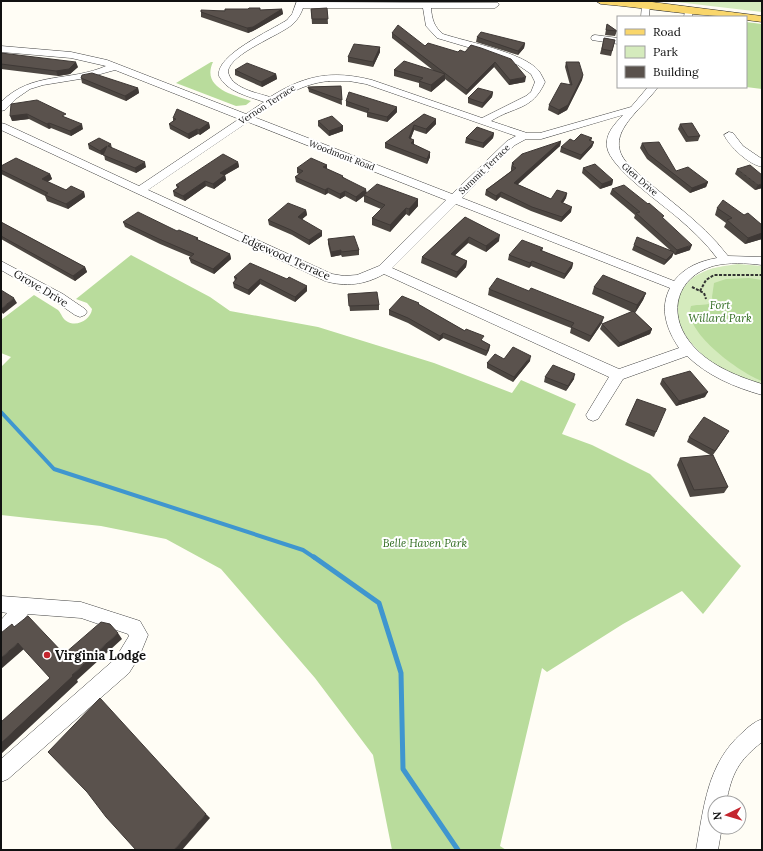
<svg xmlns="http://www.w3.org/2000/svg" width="763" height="851" viewBox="0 0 763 851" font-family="Lora,serif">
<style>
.green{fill:#d5ebbd}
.forest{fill:#b9dc9c}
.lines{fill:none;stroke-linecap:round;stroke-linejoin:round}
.stream-far1{stroke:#3f96cf;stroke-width:4}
.stream{stroke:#3f96cf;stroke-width:5}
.minor-casing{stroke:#444;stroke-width:1}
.major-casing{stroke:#222;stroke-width:1}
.path{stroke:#333;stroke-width:2;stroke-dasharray:3 1.5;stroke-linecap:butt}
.minor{fill:#fff;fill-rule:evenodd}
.major{fill:#f9d66b;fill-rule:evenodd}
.wall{fill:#4d4742}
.shaded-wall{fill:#3f3936}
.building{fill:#5a524d;stroke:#3f3936}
.poi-dot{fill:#c4262e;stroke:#fff;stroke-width:1.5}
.labels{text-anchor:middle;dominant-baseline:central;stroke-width:4;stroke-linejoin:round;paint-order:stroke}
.far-street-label{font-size:9px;fill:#111;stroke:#fff}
.street-label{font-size:11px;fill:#111;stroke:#fff}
.park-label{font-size:11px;font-style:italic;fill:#2f6b1f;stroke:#fff}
.near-poi-label{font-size:13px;font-weight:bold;fill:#111;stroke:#fff;text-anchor:start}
</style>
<rect width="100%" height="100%" fill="#fffdf5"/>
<path class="green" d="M668 1H762V12Z
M738 264 762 266V387C743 380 721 371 705 357 685 340 665 311 685 286 689 281 694 276 699 274 711 267 724 266 738 264Z"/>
<path class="forest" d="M746 22 762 24V89L746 87Z
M211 62H213C201 88 233 95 251 101L246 105 236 106 176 83Z
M131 255 210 297 230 311 318 327 434 363 512 393 521 380 576 404 562 434 592 445 650 474 741 566 703 614 682 591 623 624 547 672 542 668 500 846 506 850H392L373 755 315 678 221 569 166 539 101 526 1 515V367L11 357 1 353V320L34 295C42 300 50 305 58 310 62 314 62 319 68 322 78 327 91 319 92 309L87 303 76 299Z
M749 278 762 280V381C741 373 682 332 691 306 698 304 708 306 713 302L712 297 714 283 726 279Z"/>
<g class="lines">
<path class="stream-far1" d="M1 412 54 469 303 550 315 558"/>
<path class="stream" d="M314 557 379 603 401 673 403 769 458 850"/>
<defs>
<path id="minor" d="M297 1H305V2L498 3 499 5 495 8H431C432 19 434 27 443 34 467 42 523 52 539 71 541 74 543 78 545 82 532 111 514 106 491 121L527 133H540L631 107 648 87H658C641 111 601 135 628 164 661 196 700 219 728 256L762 257V265C746 263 729 262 713 266 677 277 667 312 689 341 706 364 736 376 762 384V395C734 387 708 376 687 356L623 379 598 419 593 421 588 419 586 415 609 377 384 274C365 285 345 287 325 281L1 130V123L5 124 139 186 239 119 115 70 86 78 43 85 30 89 17 98 5 110 1 111V102C32 71 70 82 106 66L71 58 1 52V46L71 52 107 60 246 114 264 102C248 96 227 92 219 76 215 55 272 30 287 20L292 14ZM303 8H423L426 26 437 38 481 51 518 65 531 74 535 82 531 92 526 96 482 118 372 80C332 70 305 75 270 97 257 93 230 88 228 71 231 53 279 36 293 24 298 19 301 14 303 8ZM329 81H349L366 84 516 136 507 141 452 194 254 117C279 100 298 84 329 81ZM623 115C615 124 605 133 607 147 610 168 661 203 678 218 692 230 706 243 717 258 700 261 685 267 674 281L462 198 515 145 526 139H541ZM248 122 446 200 379 266 357 275 344 276 332 274 148 190ZM456 204 670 288C659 309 667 330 679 348L619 369 392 268Z
M646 1 650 4 649 17H641L642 4Z
M689 7 693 10 692 17H684L685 10Z
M595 35 618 38V44L592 40 591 38 592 36Z
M729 132 733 133 743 146 762 159V167C748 164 730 147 724 135Z
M1 261 63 294 85 309 87 312 85 315 80 317 75 315 53 300 1 270Z
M1 596 81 602 140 621 148 635 139 657 129 673 8 779 1 782V759L115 659 129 636 128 634 81 618 28 614C20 625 14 636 1 641V620L7 613 1 612Z
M762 719V742C738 761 732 773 726 803H715V827H722L718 850H696C704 807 707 764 742 733 748 727 754 722 762 719Z"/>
<path id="major" d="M596 1H644L762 16V22L746 20V17C698 17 649 8 601 4Z"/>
</defs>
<use href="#minor" class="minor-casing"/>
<use href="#major" class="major-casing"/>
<path class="path" d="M692 287 704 293 706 299
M700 291 706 280 714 275H762"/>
<use href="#minor" class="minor"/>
<use href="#major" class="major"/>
</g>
<path class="wall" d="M260 8V10L282 9 283 14 253 31 248 33 201 17V12L248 9Z
M327 8 328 24H312L311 9Z
M607 24 617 31 615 36 605 35Z
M392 33 425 46 458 52H465L471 45 525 82 509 85 494 67 466 95 445 79V80L431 92 419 87V83L394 76V70L434 71 392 38Z
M477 37 525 43 524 48 518 55 476 42Z
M604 38 615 40 611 56 600 54Z
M380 47V52L373 67 348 62V57Z
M1 53 78 67 70 74 58 76 1 69Z
M566 62 583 75 582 80 567 110 558 115 548 110 549 105 570 85 565 67Z
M235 70 276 74 277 79 262 87 235 75Z
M81 78 138 88 139 93 126 101 82 83Z
M341 86 342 105 309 92 308 87Z
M493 92 492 97 482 108 468 103V98Z
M346 101 397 107V112L387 122 367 117V113L346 106Z
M11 104 67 118 83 129 71 136 51 128 49 129 29 119 12 121Z
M424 114 436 124 426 134 414 130 411 138 414 145 430 152V157L427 164 385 148V143Z
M173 118 209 123 210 128 200 135 198 134 189 139 170 129 169 124 173 121Z
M318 121 343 126V131L329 136 318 126Z
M680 124 700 136 698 141 686 142 678 129Z
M494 133 493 138 483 148 465 143 466 138Z
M592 138 591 141 594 142 592 147 580 160 560 152 561 147 574 141Z
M561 141 560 146 517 184 551 199 567 193 566 198 563 203 571 212 561 222 531 211 500 197 496 201 485 195 486 190 511 171V168L512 163Z
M642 143 676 171 708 182 706 187 690 193 647 159 640 148Z
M88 144H111L112 148 146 167 136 173 105 160 104 154 102 155 89 149Z
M238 162 239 167 225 175 226 180 214 189 206 186 185 201 174 196 173 191 177 188 176 185Z
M327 165V169L343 177 367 193 418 199V206L409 216 406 214 390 232 372 225V218L381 209 364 202V196L356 202 345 196 340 199 328 193 325 195 296 182 295 177 299 174 297 173V168Z
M1 166 50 174 52 179 47 182 66 190 84 192 85 197 68 209 47 201 45 196 1 174Z
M583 168 613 180 612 185 600 189 582 173Z
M737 169 762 188 755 190 735 174Z
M612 189 663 219 690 250 675 255 673 253 672 257 664 265 632 250 634 245 670 250 634 218 635 215 610 194Z
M717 208 744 215 762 225V239L745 244 724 227 726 223 715 215Z
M306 210 307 215 302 219 322 236 309 245 292 235 269 225 268 220Z
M465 217 499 241 486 252 468 243 455 255 467 261 466 267 456 278 421 263 422 257Z
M1 222 85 267 87 272 75 281 1 239Z
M123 222 177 231 198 238V240L230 254 231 259 214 274 191 263 189 258 191 257 160 244 125 227Z
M328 239 359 250V255L342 257 341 255 331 257 328 244Z
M543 248 542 251 573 263 572 268 564 279 531 266 529 268 508 260 509 255Z
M234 277 287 279 307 286V291L295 302 260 284 249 295 234 288 233 283 235 281Z
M594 287 646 293 643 300 635 313 652 329 650 334 618 347 600 329 602 324 632 312 592 294Z
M489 289 602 323 589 342 570 333 571 328 488 295Z
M348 294 379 305V310L350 311Z
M419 303V305L490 345 489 350 486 356 443 338 439 341 408 323 389 315V310Z
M504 359 530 361 513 382 487 368V363Z
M545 377 574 379 566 391 544 382Z
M662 379 705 397 676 406 660 384Z
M637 399 656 432 654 437 625 425Z
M726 436 713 455 728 487 724 493 690 497 677 465 680 458 712 456 687 442 689 437Z"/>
<path class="shaded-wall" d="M282 9 283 14 253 31 248 33 247 28Z
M525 43 524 48 518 55V51Z
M380 47V52L373 67V62Z
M76 62 78 67 70 74 58 76 56 71Z
M495 62 494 67 466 95 467 90Z
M276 74 277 79 262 87 261 82Z
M445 74V80L431 92V85Z
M583 75 582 80 567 110 558 115 559 110Z
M526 77 525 82 509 85 510 80Z
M138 88 139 93 126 101 125 96Z
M493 92 492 97 482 108 483 103Z
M397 107V112L387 122V117Z
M27 114 29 119 12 121 10 116Z
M436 119V124L426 134V129Z
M49 123 51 128 49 129 47 124Z
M209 123 210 128 200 135 199 130Z
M82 124 83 129 71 136 70 131Z
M414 125V130L409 143V138Z
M343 126V131L329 136V131Z
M197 129 198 134 189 139 188 134Z
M494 133 493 138 483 148V143Z
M414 140V145L411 143Z
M561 141 560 146 514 188V183Z
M594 142 592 147 580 160 581 155Z
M107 146 109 151 102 155 100 151Z
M430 152V157L427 164V159Z
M145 162 146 167 136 173 135 168Z
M238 162 239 167 225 175 226 180 214 189 213 184 220 173Z
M327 165V170L323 167Z
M50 174 52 179 44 184 42 179Z
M613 180 612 185 600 189 602 184Z
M205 181 206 186 185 201 183 196Z
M708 182 706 187 690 193 692 188Z
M762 184V188L755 190 758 185Z
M328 188V193L325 195V190Z
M366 189 367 194 364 195V196L356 202V197Z
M345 191V196L340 199V194Z
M84 192 85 197 68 209 66 204Z
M501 192 500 197 496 201V196Z
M567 193 566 198 560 207 561 202Z
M418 199V206L409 216V209Z
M572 207 571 212 561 222 562 217Z
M406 208V214L390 232V225Z
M306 210 307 215 299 222 298 217Z
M322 231V236L309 245V240Z
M762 233V239L745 244 748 238Z
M500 235 499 241 486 252V246Z
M469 237 468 243 450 260 451 254Z
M692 245 690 250 675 255 677 250Z
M341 250V255L331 257V252Z
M674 252 672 257 664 265 666 260Z
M230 254 231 259 214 274 213 269Z
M467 261 466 267 456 278 457 272Z
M532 261 531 266 529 268 530 263Z
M573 263 572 268 564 279 565 274Z
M85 267 87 272 75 281 73 276Z
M260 279V284L249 295 248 290Z
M307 286V291L295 302V297Z
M646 293 643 300 635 313 637 305Z
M14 298 17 303 3 314 1 311V309Z
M604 317 602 323 589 342 591 336Z
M652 329 650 334 618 347 620 343Z
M443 333V338L439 341 440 336Z
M490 345 489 350 486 356 487 351Z
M531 356 530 361 513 382 514 377Z
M575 374 574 379 566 391 568 386Z
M708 392 705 397 676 406 679 401Z
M118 633 122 639 77 680 78 682 1 754V743L72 675Z
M18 643 24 649 1 669V658Z
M206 814 210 818 182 850H174Z"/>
<path class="building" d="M249 8H260V10L282 9 253 27 247 28 201 12V10L225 11V9H248Z
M327 8 328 19H312L311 9Z
M607 24 617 31 606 30Z
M398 25 425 46 428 43 458 52 460 50 465 52 471 45 481 48 511 59 526 77 510 80 495 62 467 90 392 33Z
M481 32 525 43 518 51 477 37Z
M604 38 615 40 612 51 602 49Z
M354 44 380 47 373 62 348 57Z
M1 53 76 62 69 69 56 71 1 64Z
M404 61 445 74 431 85 419 81 423 78 394 70Z
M566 62H579L583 75 568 105 559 110 549 105 561 83 572 85Z
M247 63 276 74 261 82 235 70Z
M92 73 138 88 125 96 81 78 82 75Z
M341 86 342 100 308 88V87Z
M478 88 493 92 483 103 468 98Z
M349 92 397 107 387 117 367 112 369 109 346 101Z
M37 100 66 114 62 116 82 124 70 131 49 123 47 124 27 114 10 116 11 104Z
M177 109 209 123 199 130 197 129 188 134 169 124 176 119 173 118Z
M424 114 436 119 426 129 414 125 409 138 414 140 411 143 430 152 427 159 385 143Z
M332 116 343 126 329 131 318 121Z
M692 123 700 136 688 137 680 124Z
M477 127 494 133 483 143 466 138Z
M581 134 592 138 589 140 594 142 581 155 561 147 570 139 574 141Z
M99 138 111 144 108 146 145 162 135 168 103 155 107 146 100 151 88 144Z
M561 141 514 183 551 199 557 190 567 193 561 202 572 207 562 217 532 207 501 192 496 196 486 190 516 168 512 166 514 164 512 163 522 154Z
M659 142 676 171 688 167 708 182 692 188 648 154 642 143Z
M223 154 238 162 220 173 225 175 213 184 205 181 183 196 173 191 179 187 176 185Z
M16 158 50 174 42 179 66 190 71 186 84 192 66 204 45 195 48 193 1 170V166Z
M311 158 327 165 323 167 343 176 342 177 366 189 356 197 345 191 340 194 328 188 325 190 295 177 303 171 297 168Z
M595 164 613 180 602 184 583 168Z
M750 165 762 175V184L758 185 737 169Z
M377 184 418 199 409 209 406 208 390 225 372 218 385 205 364 195Z
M624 185 648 204 649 203 664 216 662 217 692 245 677 250 636 213 640 212 612 189Z
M723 200 744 215 748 213 762 225V233L748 238 727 220 732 218 717 208Z
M288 203 306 210 298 217 322 231 309 240 291 230 268 220Z
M138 212 177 231 179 230 198 238 196 239 230 254 213 269 189 258 194 254 159 239 123 222Z
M465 217 500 235 486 246 469 237 451 254 467 261 457 272 422 257Z
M1 222 85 267 73 276 1 236Z
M354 236 359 250 341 252V250L331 252 328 239Z
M637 237 674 252 666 260 634 245Z
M522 240 543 248 540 250 573 263 565 274 532 261 530 263 509 255Z
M250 263 287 279 289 277 307 286 295 297 260 279 248 290 233 283 237 278 234 277Z
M603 275 646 293 637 305 594 287Z
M497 278 529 291 531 288 604 317 591 336 571 327 574 323 489 289Z
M1 290 14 298 1 309Z
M377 292 379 305 349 306 348 294Z
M402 296 419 303 418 304 465 331 466 329 484 336 481 340 490 345 487 351 443 333 440 336 408 318 389 310Z
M633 311 652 329 620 343 602 324Z
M513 347 531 356 514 377 487 363 495 354 504 359Z
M553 365 575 374 568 386 545 377Z
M690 371 708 392 679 401 662 379Z
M637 399 666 409 656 432 627 421Z
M704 417 729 431 715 451 689 437Z
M713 455 728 487 694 490 680 458Z
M28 616 64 654 101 622 110 624 118 633 72 675 73 676 1 743V722L50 678 18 643 1 658V633L12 624 14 627Z
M100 698 206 814 174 850H136L106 817 87 792 48 752Z"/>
<circle class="poi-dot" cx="47" cy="655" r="4"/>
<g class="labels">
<g class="far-street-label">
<text transform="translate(267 104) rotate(-33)">Vernon Terrace</text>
<text transform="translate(342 155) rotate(21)">Woodmont Road</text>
<text transform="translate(484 169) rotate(-44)">Summit Terrace</text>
<text transform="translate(640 179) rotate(41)">Glen Drive</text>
</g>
<g class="street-label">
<text transform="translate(286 257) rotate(24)">Edgewood Terrace</text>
<text transform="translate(41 288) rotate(31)">Grove Drive</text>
</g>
<g class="park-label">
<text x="720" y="305">Fort<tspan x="720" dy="13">Willard Park</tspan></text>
<text x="425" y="543">Belle Haven Park</text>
</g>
<g class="near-poi-label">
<text x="55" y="655">Virginia Lodge</text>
</g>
</g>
<rect width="763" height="851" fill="none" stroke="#111111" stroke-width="4"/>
<rect x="617" y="16" width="130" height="72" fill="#ffffff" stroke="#a0a0a0"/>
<rect x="625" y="29" width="20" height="6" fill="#f9d66b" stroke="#a0a0a0"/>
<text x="653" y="36" font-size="12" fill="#111111">Road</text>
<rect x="625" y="46" width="20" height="12" fill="#d5ebbd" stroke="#a0a0a0"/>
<text x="653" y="56" font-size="12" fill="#111111">Park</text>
<rect x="625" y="66" width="20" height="12" fill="#5a524d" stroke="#a0a0a0"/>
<text x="653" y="76" font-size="12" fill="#111111">Building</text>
<g transform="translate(727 815) rotate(265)"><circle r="19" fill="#ffffff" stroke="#a0a0a0"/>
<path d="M0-3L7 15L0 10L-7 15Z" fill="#c4262e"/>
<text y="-6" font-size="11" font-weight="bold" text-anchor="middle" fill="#111111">N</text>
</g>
</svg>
